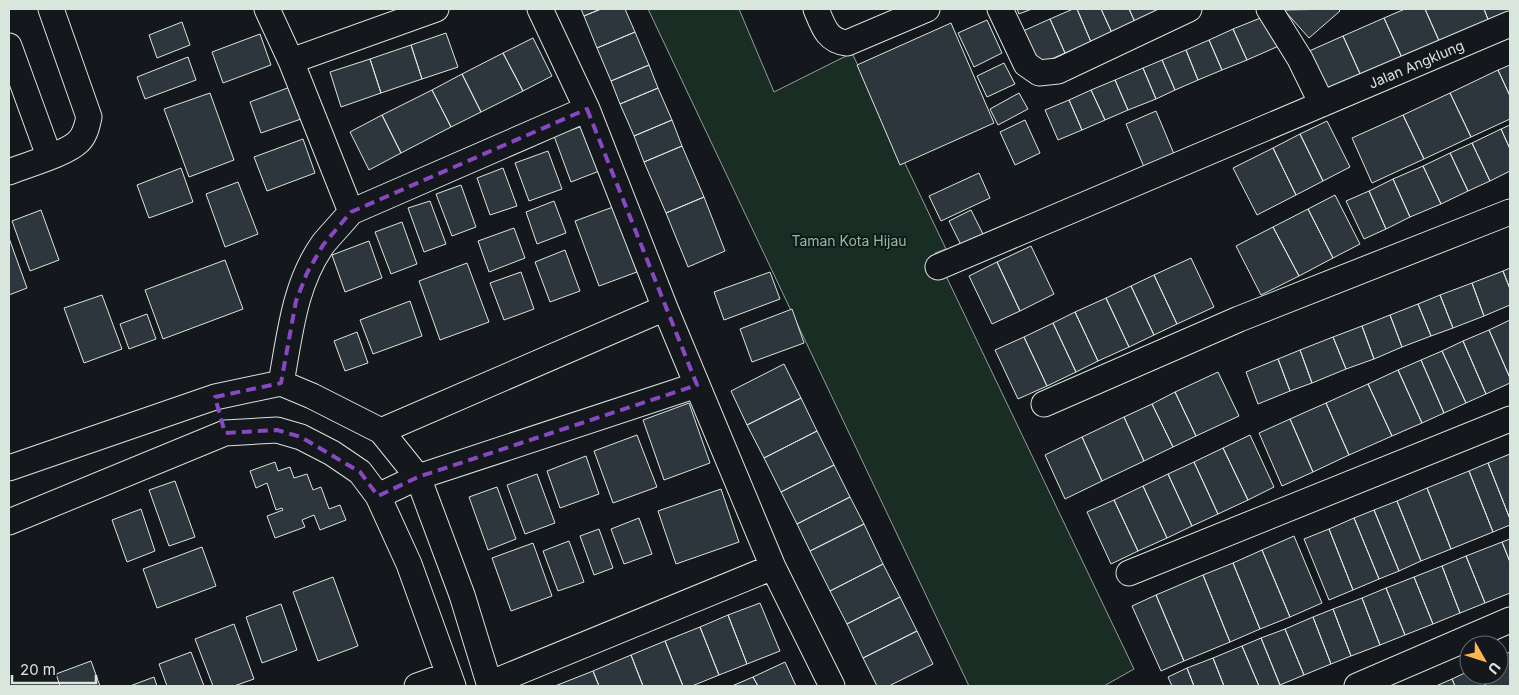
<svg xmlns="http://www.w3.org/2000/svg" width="1519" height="695" viewBox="0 0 1519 695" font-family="Inter,sans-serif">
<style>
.green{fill:#1a2d24;stroke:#939e99}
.building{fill:#2c363c;stroke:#d8e6dc}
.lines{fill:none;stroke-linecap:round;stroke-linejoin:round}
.street-casing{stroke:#d8e6dc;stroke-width:27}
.street{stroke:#14181c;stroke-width:25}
.marked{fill:none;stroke:#8948c3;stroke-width:4;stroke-dasharray:10 6;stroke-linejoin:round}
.labels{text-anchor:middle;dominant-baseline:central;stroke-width:4;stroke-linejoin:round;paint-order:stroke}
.street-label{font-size:14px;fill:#d8e6dc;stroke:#14181c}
.park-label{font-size:14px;fill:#8ac095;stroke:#14181c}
</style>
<rect width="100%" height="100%" fill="#14181c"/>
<path class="green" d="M648 9H739L774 92 852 53 946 249 935 253 1134 669 1104 686H969Z"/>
<path class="building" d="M581 9H601L584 16Z
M601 9H625L635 32 597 48 584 16Z
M1017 9H1032L1019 14Z
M1073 9H1077L1091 42 1065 53 1050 19Z
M1077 9H1101L1112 33 1091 42Z
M1101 9H1129L1135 22 1112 33Z
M1129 9H1158L1159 12 1135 22Z
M1338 9 1340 11 1309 38 1284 10Z
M1405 9H1425L1440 43 1403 60 1384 18Z
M1425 9H1484L1489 22 1440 43Z
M1484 9H1510V13L1489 22Z
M1268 15 1281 45 1247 60 1233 29Z
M1384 18 1403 60 1362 78 1343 36Z
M1050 19 1065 53 1038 65 1023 31Z
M987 20 1002 53 974 67 958 33Z
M182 22 190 45 157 58 149 35Z
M951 23 994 123 900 165 857 65Z
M1233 29 1247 60 1222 70 1209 40Z
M635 32 649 65 611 81 597 48Z
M446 33 458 67 422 79 411 45Z
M260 34 271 65 223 83 212 52Z
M1343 36 1362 78 1326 94 1307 52Z
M533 38 552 76 523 91 503 53Z
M1209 40 1222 70 1198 80 1186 50Z
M411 45 422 79 381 93 370 59Z
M1186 50 1198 80 1175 90 1162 60Z
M503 53 523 91 481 112 462 74Z
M188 57 196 80 145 99 137 77Z
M370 59 381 93 341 107 330 72Z
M1162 60 1175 90 1156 99 1143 68Z
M1004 63 1015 84 987 97 977 76Z
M649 65 658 88 620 104 611 81Z
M1510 65V96L1498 70Z
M1143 68 1156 99 1128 110 1115 80Z
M1498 70 1510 96V119L1471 137 1450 93Z
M462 74 481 112 451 127 432 90Z
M1115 80 1128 110 1105 120 1091 90Z
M290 87 301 119 261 133 250 102Z
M658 88 672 120 634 136 620 104Z
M432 90 451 127 401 153 382 115Z
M1091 90 1105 120 1082 130 1069 100Z
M210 93 234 160 189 177 164 109Z
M1019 93 1028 109 998 125 990 109Z
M1450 93 1471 137 1424 159 1403 115Z
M1069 100 1082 130 1058 140 1045 110Z
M1156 111 1174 154 1144 167 1126 124Z
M382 115 401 153 369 170 350 132Z
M1403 115 1424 159 1372 183 1352 138Z
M672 120 682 146 644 162 634 136Z
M1025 120 1040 153 1015 165 1000 132Z
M1327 121 1350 167 1323 181 1300 134Z
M591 123 607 168 571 182 554 136Z
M1510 125V149L1501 129Z
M1501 129 1510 149V171L1490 181 1472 143Z
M1300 134 1323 181 1296 195 1273 148Z
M303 139 315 173 267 191 254 157Z
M1472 143 1490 181 1468 191 1450 153Z
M682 146 704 197 666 213 644 162Z
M1273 148 1296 195 1257 215 1233 168Z
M548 151 562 189 529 201 515 163Z
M1450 153 1468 191 1441 204 1423 166Z
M1423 166 1441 204 1410 217 1393 179Z
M181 168 193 202 149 218 137 185Z
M503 168 517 206 490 215 477 178Z
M979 173 990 198 941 221 929 196Z
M1393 179 1410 217 1386 229 1369 191Z
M238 182 258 234 225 247 206 194Z
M461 185 476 227 452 236 436 194Z
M1369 191 1386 229 1364 239 1346 201Z
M1335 195 1360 244 1333 258 1308 209Z
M704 197 725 251 688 267 666 213Z
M430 201 446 244 424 252 408 208Z
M554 201 566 233 537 244 526 212Z
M613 207 637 272 599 286 575 221Z
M1308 209 1333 258 1299 276 1273 227Z
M41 210 59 260 30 271 12 221Z
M971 210 985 238 963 249 949 221Z
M402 222 417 264 391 274 375 232Z
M1273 227 1299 276 1261 295 1236 246Z
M514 228 525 258 489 272 478 241Z
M9 238 27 288 9 295Z
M369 241 382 278 345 292 332 255Z
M1031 246 1054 294 1020 311 997 262Z
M565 250 580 291 550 302 535 262Z
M1191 258 1214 307 1177 324 1154 275Z
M225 260 243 309 163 339 145 290Z
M997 262 1020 311 992 324 969 276Z
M467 263 489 322 440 340 419 281Z
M1510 268V289L1503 271Z
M1503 271 1510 289V305L1484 316 1472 283Z
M521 272 534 309 504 320 490 283Z
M770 272 780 299 724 320 714 292Z
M1154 275 1177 324 1154 335 1131 286Z
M1472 283 1484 316 1453 328 1440 295Z
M1131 286 1154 335 1129 347 1106 298Z
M102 295 122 349 84 363 64 308Z
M1440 295 1453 328 1431 336 1418 304Z
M1106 298 1129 347 1098 361 1075 312Z
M410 301 422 336 373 354 360 320Z
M1418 304 1431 336 1402 347 1390 315Z
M792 309 804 343 752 362 740 329Z
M1075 312 1098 361 1076 372 1053 323Z
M147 314 156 339 129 349 120 324Z
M1390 315 1402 347 1374 359 1362 326Z
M1510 320V378L1489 330Z
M1053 323 1076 372 1047 386 1024 337Z
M1362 326 1374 359 1346 369 1333 337Z
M1489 330 1510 378V383L1486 394 1463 341Z
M357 332 368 363 345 371 334 341Z
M1024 337 1047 386 1018 399 995 350Z
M1333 337 1346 369 1312 383 1300 350Z
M1463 341 1486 394 1466 403 1442 351Z
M1300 350 1312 383 1290 391 1278 359Z
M1442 351 1466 403 1444 413 1421 360Z
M1278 359 1290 391 1258 404 1246 372Z
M1421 360 1444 413 1422 423 1398 370Z
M784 364 801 398 747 425 731 391Z
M1398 370 1422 423 1392 436 1368 384Z
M1218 372 1239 416 1196 436 1175 392Z
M1368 384 1392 436 1349 455 1326 403Z
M1175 392 1196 436 1173 447 1152 404Z
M801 398 817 431 764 458 747 425Z
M689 403 710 463 664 480 643 420Z
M1326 403 1349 455 1313 472 1290 419Z
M1152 404 1173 447 1144 461 1124 417Z
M1124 417 1144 461 1102 481 1082 437Z
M1290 419 1313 472 1282 486 1259 433Z
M817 431 834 465 781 492 764 458Z
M637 435 657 487 613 503 594 451Z
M1250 435 1274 487 1248 500 1223 448Z
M1082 437 1102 481 1065 499 1045 455Z
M1223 448 1248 500 1218 514 1194 462Z
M1510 454V519L1488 463Z
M586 456 599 494 560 508 547 471Z
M275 462 278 471 290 467 294 478 307 474 313 490 321 487 329 509 340 505 346 520 320 530 314 515 302 520 305 527 275 538 267 516 283 510 282 508 276 510 267 483 256 488 250 471Z
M1194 462 1218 514 1192 526 1168 474Z
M1488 463 1510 519V525L1493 532 1469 471Z
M834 465 850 497 797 524 781 492Z
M1469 471 1493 532 1451 549 1427 488Z
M537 474 555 523 525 534 507 485Z
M1168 474 1192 526 1167 538 1143 486Z
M175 481 195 537 169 546 149 490Z
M1143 486 1167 538 1138 551 1114 500Z
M497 487 516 539 488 550 469 497Z
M1427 488 1451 549 1421 561 1397 501Z
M721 489 739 542 676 564 658 511Z
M850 497 864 524 810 551 797 524Z
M1114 500 1138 551 1111 564 1087 512Z
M1397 501 1421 561 1399 571 1374 510Z
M141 509 155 551 127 562 112 520Z
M1374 510 1399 571 1379 579 1354 518Z
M639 518 652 554 624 564 611 529Z
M1354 518 1379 579 1353 590 1329 529Z
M864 524 883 564 830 591 810 551Z
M599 529 613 568 594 575 580 536Z
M1329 529 1353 590 1329 600 1304 539Z
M1294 536 1322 603 1290 617 1262 550Z
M1510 539V562L1502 542Z
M569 541 584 582 558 591 543 551Z
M1502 542 1510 562V593L1485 603 1466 556Z
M533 543 552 596 511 611 492 558Z
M202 547 216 586 157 608 143 569Z
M1262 550 1290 617 1260 629 1233 563Z
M1466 556 1485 603 1460 613 1442 566Z
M1233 563 1260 629 1230 642 1203 575Z
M883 564 900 597 847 624 830 591Z
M1442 566 1460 613 1433 624 1414 577Z
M1203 575 1230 642 1184 661 1156 595Z
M333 577 358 646 318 661 293 592Z
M1414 577 1433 624 1405 635 1386 588Z
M1386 588 1405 635 1380 645 1362 598Z
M1156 595 1184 661 1161 671 1132 606Z
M900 597 917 631 863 658 847 624Z
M1362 598 1380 645 1351 656 1333 609Z
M760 603 780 651 747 664 728 615Z
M281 604 297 650 262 663 246 617Z
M1333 609 1351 656 1331 664 1313 617Z
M728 615 747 664 719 675 700 627Z
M1313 617 1331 664 1304 675 1285 629Z
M234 624 254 679 234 686H213L195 639Z
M700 627 719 675 692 686H683L665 641Z
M1285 629 1304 675 1280 685 1261 638Z
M917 631 933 664 889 686H877L863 658Z
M1261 638 1280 685 1276 686H1259L1242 646Z
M665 641 683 686H643L631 655Z
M1242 646 1259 686H1224L1213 658Z
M191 652 204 686H167L159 664Z
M1510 652V686H1486L1481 675H1499V657Z
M631 655 643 686H599L593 671Z
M1213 658 1224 686H1194L1187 668Z
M91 661 100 686H60L56 674Z
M785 662 796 686H758L753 677Z
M1187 668 1194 686H1172L1168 677Z
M593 671 599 686H555Z
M1469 671V675H1481L1486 686H1455L1452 679Z
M154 677 157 686H130Z
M753 677 758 686H732Z
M1452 679 1455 686H1436Z"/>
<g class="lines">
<defs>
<path id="street" d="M267 9 291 61 351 212
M540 9 587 109 665 308 773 567 832 686
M816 9C823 26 827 41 847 43L927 9
M1000 9 1026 64 1039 73 1058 71 1189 9
M1269 9 1300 59 1322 104
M9 46 49 156
M291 61 436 9
M9 172C26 165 66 154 78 142 85 136 87 126 89 117L51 9
M938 267 1510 24
M281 383C290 335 294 285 323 244 332 233 342 223 351 212L587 109
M1044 404 1239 319 1510 212
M381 431 665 308
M9 468 215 397 281 383 312 396 381 431 418 477 462 595 490 686
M378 496 418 477 697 385
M9 522 225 433 277 430 301 437 332 453 360 472 378 496 409 564 453 686
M1129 573 1510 419
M489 684 773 567
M417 686 448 675
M1357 686 1510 620"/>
</defs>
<use href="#street" class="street-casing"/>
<use href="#street" class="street"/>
</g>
<path class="marked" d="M587 109 697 385 418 477 378 496 360 472 301 437 277 430 225 433 215 397 281 383 296 301 307 273 323 245 351 212Z"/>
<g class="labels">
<g class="street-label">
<text transform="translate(1416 64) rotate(-23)">Jalan Angklung</text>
</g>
<g class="park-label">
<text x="849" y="240">Taman Kota Hijau</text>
</g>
</g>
<rect width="1519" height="695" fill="none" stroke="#d8e6dc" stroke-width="20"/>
<g transform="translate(1484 660) rotate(129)"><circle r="24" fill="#14181c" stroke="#626a69"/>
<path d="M0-4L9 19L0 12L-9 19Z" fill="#ffb74d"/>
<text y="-8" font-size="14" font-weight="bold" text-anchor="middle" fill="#d8e6dc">U</text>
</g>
<path d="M12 675v8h84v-8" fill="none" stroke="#d8e6dc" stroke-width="2.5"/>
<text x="20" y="675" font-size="15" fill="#d8e6dc" stroke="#14181c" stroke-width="4" paint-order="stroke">20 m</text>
</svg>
